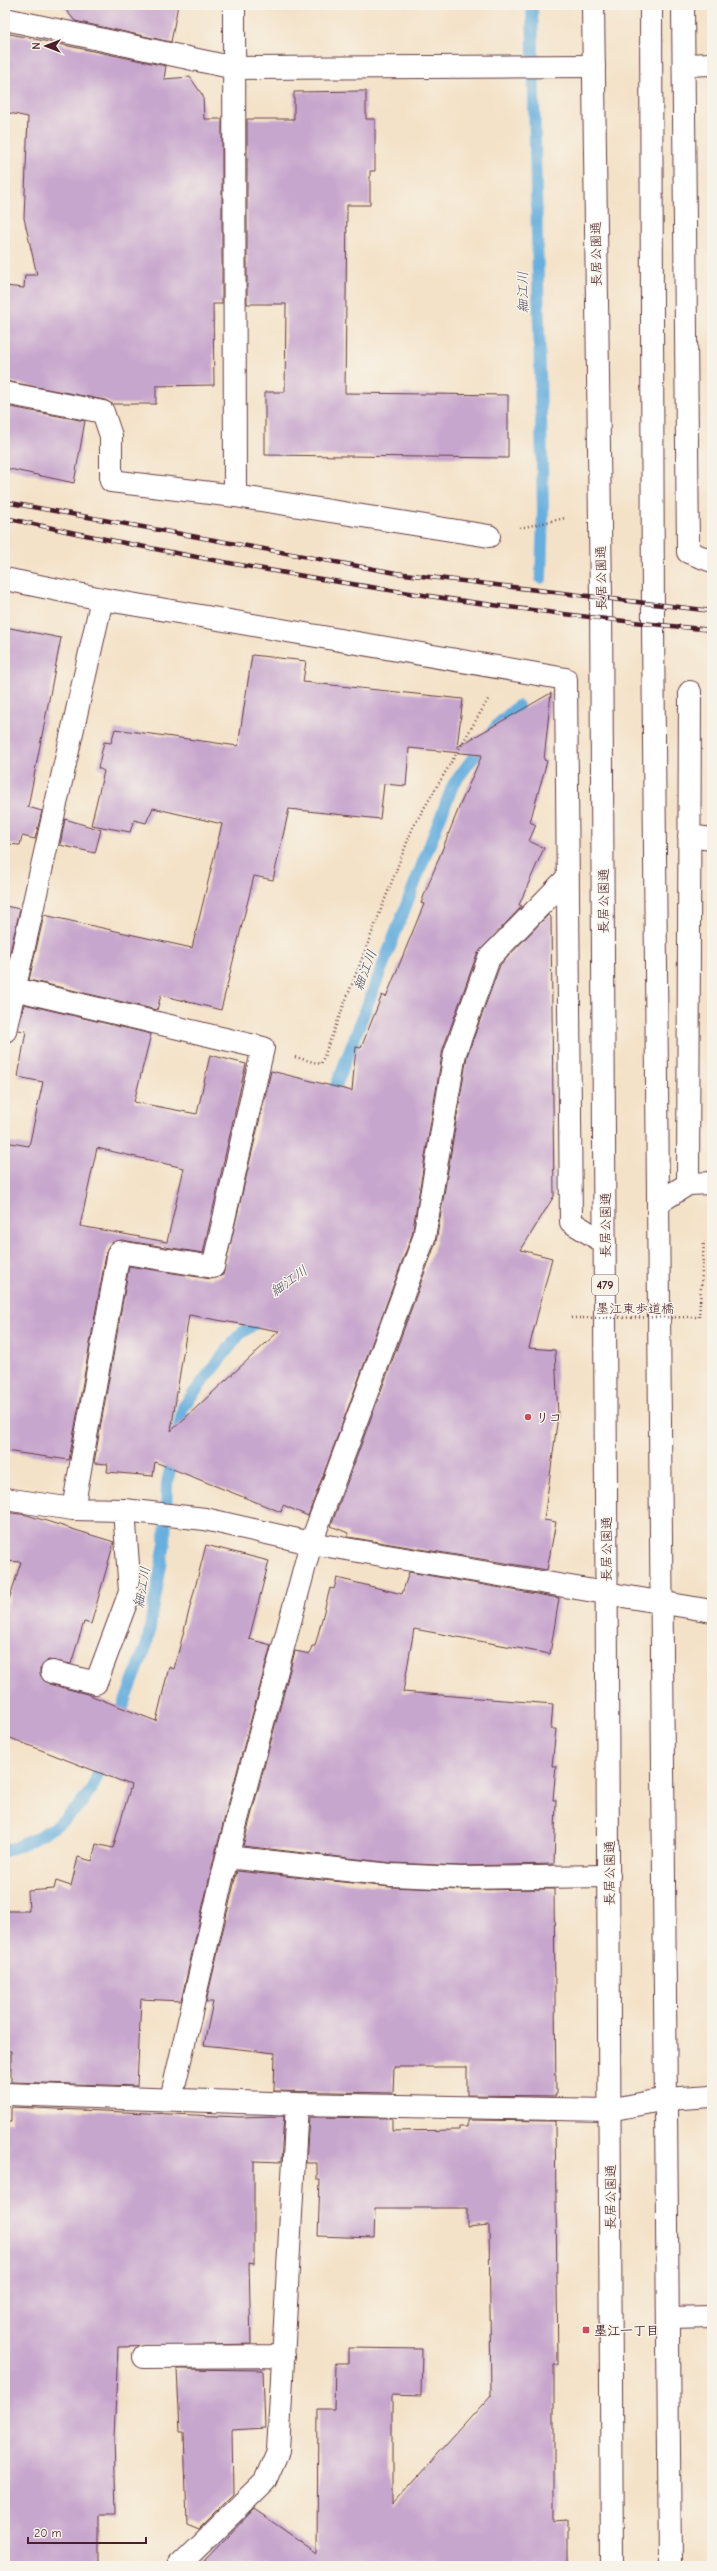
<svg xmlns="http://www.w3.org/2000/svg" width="717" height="2571" viewBox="0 0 717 2571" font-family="'Comic Neue','Klee One',sans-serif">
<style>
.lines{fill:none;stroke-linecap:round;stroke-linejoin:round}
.stream{stroke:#66afde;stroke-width:12}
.building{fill:#c7a6cd;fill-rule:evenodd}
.minor-casing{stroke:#643c43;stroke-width:24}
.highway-casing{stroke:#643c43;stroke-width:24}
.path{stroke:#643c43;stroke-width:2.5;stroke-dasharray:1 3;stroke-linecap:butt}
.minor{stroke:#fff;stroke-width:22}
.highway{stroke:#fff;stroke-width:22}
.rail-casing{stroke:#4a1f2b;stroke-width:4.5}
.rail{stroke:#f7f3e8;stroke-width:3;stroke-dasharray:9;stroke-linecap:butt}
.path-bridge{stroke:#643c43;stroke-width:2.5;stroke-dasharray:1 3;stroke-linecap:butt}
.poi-dot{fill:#d1495b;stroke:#f7f3e8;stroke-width:1.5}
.labels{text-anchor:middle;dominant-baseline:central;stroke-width:3;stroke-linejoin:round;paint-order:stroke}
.shield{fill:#f7f3e8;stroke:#7e5f64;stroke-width:1}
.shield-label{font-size:12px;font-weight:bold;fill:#4a1f2b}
.street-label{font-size:13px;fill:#4a1f2b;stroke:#f7f3e8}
.poi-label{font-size:13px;font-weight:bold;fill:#4a1f2b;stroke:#f7f3e8;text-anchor:start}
.water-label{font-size:14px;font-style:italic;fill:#54516a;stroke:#f7f3e8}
</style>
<rect width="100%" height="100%" fill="#f7f3e8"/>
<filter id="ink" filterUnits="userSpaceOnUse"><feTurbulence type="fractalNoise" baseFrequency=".025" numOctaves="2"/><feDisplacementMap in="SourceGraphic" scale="8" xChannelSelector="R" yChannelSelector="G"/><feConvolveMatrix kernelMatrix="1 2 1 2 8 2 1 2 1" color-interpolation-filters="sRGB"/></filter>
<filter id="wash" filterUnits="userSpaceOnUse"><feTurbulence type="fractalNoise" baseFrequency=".012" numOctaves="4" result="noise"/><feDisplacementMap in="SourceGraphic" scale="16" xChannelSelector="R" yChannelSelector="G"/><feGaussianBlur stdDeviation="0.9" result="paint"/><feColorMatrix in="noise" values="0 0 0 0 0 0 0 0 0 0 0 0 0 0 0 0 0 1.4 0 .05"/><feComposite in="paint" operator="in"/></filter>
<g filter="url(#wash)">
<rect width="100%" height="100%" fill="#f4e2c8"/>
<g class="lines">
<path class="stream" d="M532 5 543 511 541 578
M332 1103V1096L453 785 497 725 518 706
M117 1723 147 1644 165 1543 167 1484 183 1407 239 1335 264 1317
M5 1851C38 1840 76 1818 93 1786 97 1777 100 1767 104 1757"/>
</g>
<g id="blocks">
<path class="building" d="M62 5H178L171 42 75 21Z
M5 33 166 66 164 79 190 77 203 96 204 119H222V304H213L214 385 156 386V404H112L105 400 5 381V286L24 288 25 275H37L24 218 28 117 5 112Z
M366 91V119H375V171H370V205H347L345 393 508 395V458L265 455V392H285L286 304H247V119H294V92Z
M5 406 85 421 74 483 5 468Z
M5 627 61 638 28 807 42 811 35 839 22 836 20 845 5 844Z
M252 655 306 661 303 682 463 699 457 747 551 693 544 760 547 761 530 822 536 825 529 841 544 848 519 905 522 906 477 954 443 1049 412 1235 308 1516 283 1505 281 1512 155 1462 153 1476 107 1472 108 1464 94 1463 129 1266 211 1279 223 1275 271 1071 352 1091 356 1047 361 1048 382 995 386 997 424 904 421 903 460 805 482 755 409 748 406 786 384 784 380 819 289 809 273 880 254 876 221 1010 161 995 157 1010 29 980 44 915 192 948 222 824 153 808 146 823 134 820 130 832 91 825 104 771 98 768 104 742 111 743 115 729 238 746ZM189 1315 279 1331 171 1431Z
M65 819 101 830 95 853 60 845Z
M5 906 20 909 5 974Z
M548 915 551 917 554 1196 521 1250 552 1258 529 1348 555 1350 558 1416 544 1520 556 1522 547 1570 348 1537V1533L331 1526 436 1242 467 1056 500 965Z
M24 1004 151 1034 134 1102 197 1114 210 1055 246 1064 203 1253 121 1240 110 1244 107 1249 69 1460 5 1451V1142L29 1146 43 1082 18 1077 26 1031 18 1030ZM97 1148 184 1168 167 1242 80 1226Z
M5 1512 27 1515 114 1542 91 1624 84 1622 71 1664 48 1660 40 1669V1675L49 1684 87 1694 156 1721 169 1667 174 1669 206 1545 269 1561 249 1639 271 1645 215 1854 181 2001 141 1999 137 2086 11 2082V2051H5V1911H29L28 1891 54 1889 56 1881 71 1886 78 1857 92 1861 96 1844 113 1848 131 1785 5 1736V1612L21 1562 5 1561Z
M409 1572 559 1598 550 1654 414 1629 403 1692 553 1704 551 1729H556L552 1766H556L553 1800H556L554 1864 461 1866 392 1863 243 1846 295 1651 310 1654 312 1646H315L330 1588 334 1589 337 1578 402 1594Z
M237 1871 390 1887 461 1890 554 1889 556 2096 467 2095V2067H394L393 2093 274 2091 275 2053 204 2045 213 2002H206Z
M11 2107 239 2117 284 2116 281 2162 254 2161V2264L249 2263 251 2344 118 2347 114 2437 116 2515H99V2566H5V2122H11Z
M309 2117 392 2118V2131L459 2130V2127H467V2120L555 2121 558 2365H554V2521L567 2520V2566H199L254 2509 317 2553 318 2409H334L335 2363H348V2348L422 2349 421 2396 392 2395V2505L491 2395 489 2225 467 2227V2208H375L374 2238 318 2236 320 2180H317V2163H306Z
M177 2369 263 2370 265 2428 232 2430 233 2494 199 2528 187 2523 184 2432H180Z"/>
</g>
</g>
<g filter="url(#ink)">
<use href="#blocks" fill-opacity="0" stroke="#643c43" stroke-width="1"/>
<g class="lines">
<defs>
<path id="minor" d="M234 5 235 496
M683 5 688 552 712 561
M5 19 235 68 594 66
M684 65 712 64
M5 393 103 412 111 436V481L235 496 489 536
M5 579 102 599 566 679 571 1222 605 1243
M689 836 712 839
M14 989 263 1048 213 1267 119 1252 73 1509
M5 1031 102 599
M688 1184 690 692
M658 1203 688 1184 712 1183
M5 1499 73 1509 124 1510 205 1519 311 1543 712 1611
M52 1672 96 1683 130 1592 124 1510
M227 1857 391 1875 461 1878 609 1876
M5 2094 297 2104 609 2110 666 2099 712 2096
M171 2099 227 1857 311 1543 424 1238 455 1053 489 958 567 878
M669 2318 712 2317
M144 2357 284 2356
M178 2566 265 2481 278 2451 297 2104"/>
<path id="highway" d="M593 5 601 597 612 2566
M651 5 653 625 670 2566"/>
</defs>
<use href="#minor" class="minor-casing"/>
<use href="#highway" class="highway-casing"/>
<path class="path" d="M520 528 565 518
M295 1057 321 1064 413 827 489 698
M699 1317 704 1241"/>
<use href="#minor" class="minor"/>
<use href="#highway" class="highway"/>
<defs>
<path id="rail" d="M5 502 396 573 712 611
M5 518C238 569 474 608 712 630"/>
</defs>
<use href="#rail" class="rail-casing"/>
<use href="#rail" class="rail"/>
<path class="path-bridge" d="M571 1318 699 1317"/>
</g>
</g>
<g class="poi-dot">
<circle cx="528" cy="1417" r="4"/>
<rect x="582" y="2326" width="8" height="8" rx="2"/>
</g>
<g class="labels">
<rect class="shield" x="592" y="1275" width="26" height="20" rx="3"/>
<g class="shield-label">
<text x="605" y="1285">479</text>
</g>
<g class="street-label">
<text transform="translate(596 254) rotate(-91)">長居公園通</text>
<text transform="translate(601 578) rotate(-91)">長居公園通</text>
<text transform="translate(603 901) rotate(-90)">長居公園通</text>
<text transform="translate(605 1225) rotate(-90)">長居公園通</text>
<text x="635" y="1308">墨江東歩道橋</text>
<text transform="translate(606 1549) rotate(-90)">長居公園通</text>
<text transform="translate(609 1873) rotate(-90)">長居公園通</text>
<text transform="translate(610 2197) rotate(-90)">長居公園通</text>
</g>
<g class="poi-label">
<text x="536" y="1417">リコ</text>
<text x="594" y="2330">墨江一丁目</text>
</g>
<g class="water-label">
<text transform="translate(523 292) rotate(-91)">細江川</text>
<text transform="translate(365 970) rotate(-69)">細江川</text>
<text transform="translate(289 1281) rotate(-35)">細江川</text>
<text transform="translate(142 1587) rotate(-80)">細江川</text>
</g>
</g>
<rect width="717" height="2571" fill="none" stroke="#f7f3e8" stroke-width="20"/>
<g transform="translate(46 46) rotate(270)" stroke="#f7f3e8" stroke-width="3" paint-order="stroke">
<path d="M0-3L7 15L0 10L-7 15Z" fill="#4a1f2b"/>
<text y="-6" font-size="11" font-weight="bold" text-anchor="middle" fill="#4a1f2b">N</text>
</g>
<path d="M28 2537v6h118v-6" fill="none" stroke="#4a1f2b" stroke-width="2"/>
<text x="34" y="2537" font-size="12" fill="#4a1f2b" stroke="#f7f3e8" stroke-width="3" paint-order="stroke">20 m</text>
</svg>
